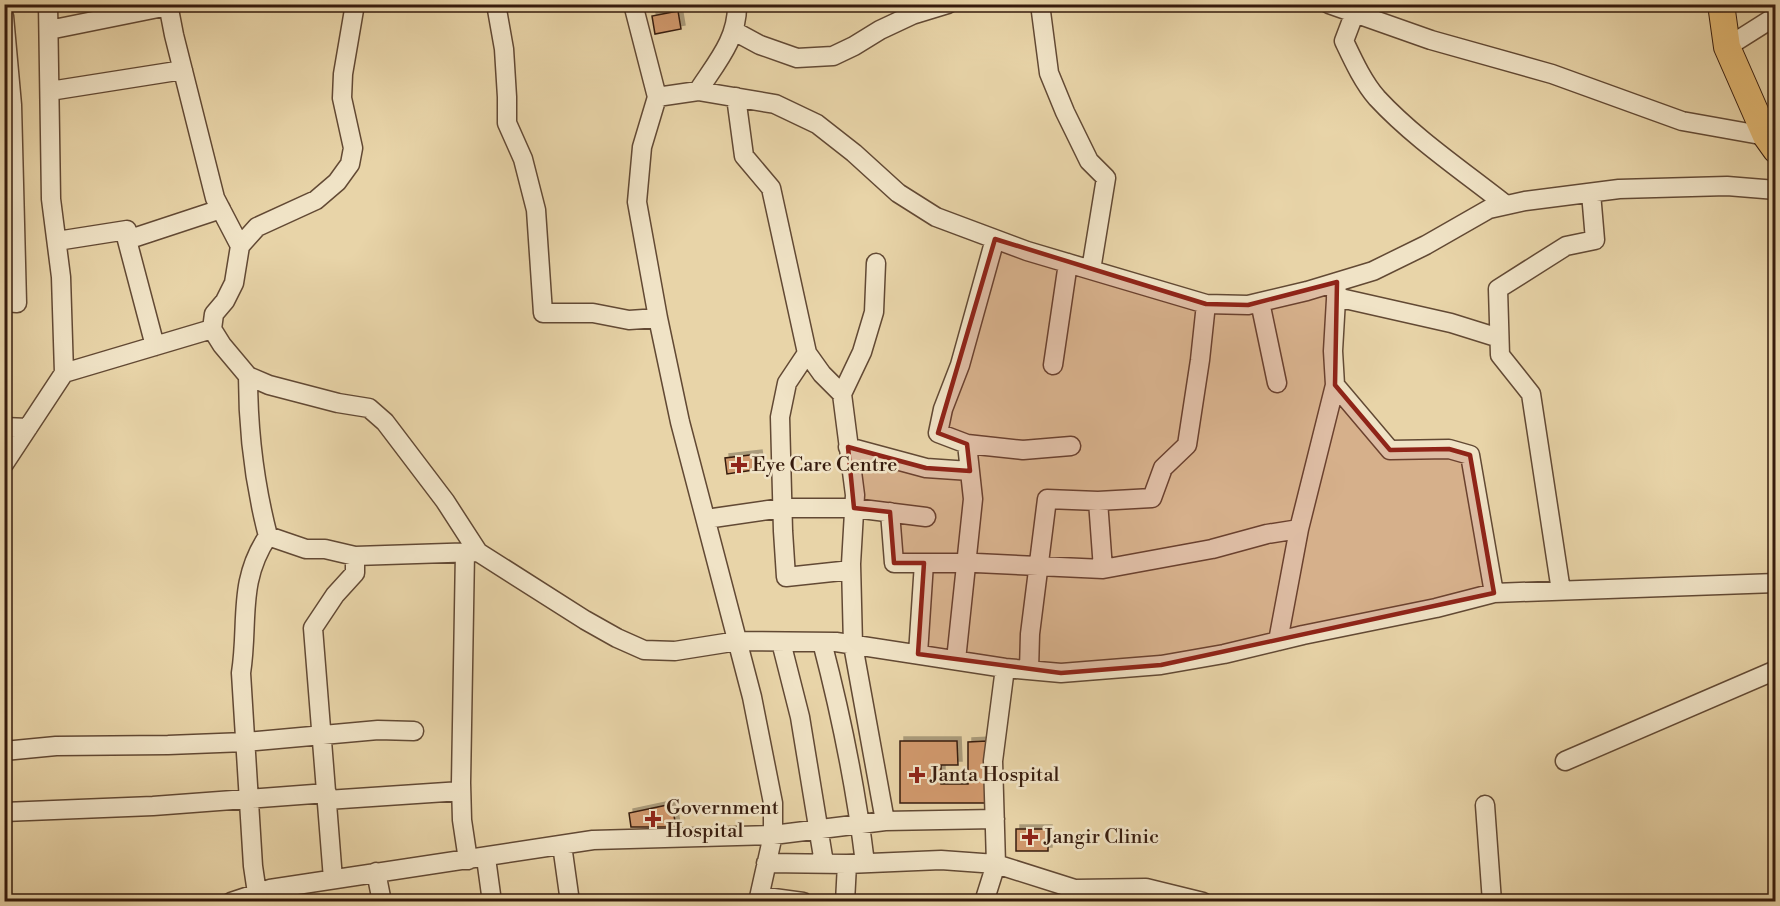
<svg xmlns="http://www.w3.org/2000/svg" width="1780" height="906" viewBox="0 0 1780 906" font-family="'Libre Bodoni',serif">
<style>
.building{fill:#d1996d;stroke:#361b0d;stroke-width:1.5;filter:url(#shadow)}
.lines{fill:none;stroke-linecap:round;stroke-linejoin:round}
.minor-casing{stroke:#624934;stroke-width:21}
.highway-casing{stroke:#361b0d;stroke-width:28}
.minor{stroke:#f0e3c6;stroke-width:18}
.highway{stroke:#e4ba74;stroke-width:26}
.marked{fill:#8f2418;fill-opacity:0.2;stroke:#8f2418;stroke-width:4.5;stroke-linejoin:round}
.poi-dot{fill:#8f2418;stroke:#f0e3c6;stroke-width:2}
.labels{text-anchor:middle;dominant-baseline:central;stroke-width:5;stroke-linejoin:round;paint-order:stroke}
.poi-label{font-size:20px;fill:#361b0d;stroke:#f0e3c6;text-anchor:start}
</style>
<defs>
<filter id="shadow"><feDropShadow dx="4" dy="-4" stdDeviation="0" flood-color="#0004"/></filter>
</defs>
<rect width="100%" height="100%" fill="#e8d4a8"/>
<filter id="stains"><feTurbulence type="fractalNoise" baseFrequency=".00333" numOctaves="4"/><feColorMatrix values="0 0 0 0 .2 0 0 0 0 .09 0 0 0 0 .02 0 0 0 .5 -.17"/></filter>
<radialGradient id="worn" r=".72"><stop offset=".6" stop-color="#630" stop-opacity="0"/><stop offset="1" stop-color="#630" stop-opacity=".3"/></radialGradient>
<path class="building" d="M678 11 681 29 655 34 652 16Z
M758 454 760 469 727 474 725 458Z
M900 741H957L958 765H941V784H968V742L987 741V803H900Z
M672 804 676 827H631L629 813Z
M1016 829H1048V851H1016Z"/>
<g class="lines">
<defs>
<path id="minor" d="M48 4 51 199 61 277 64 373
M168 4 174 35 215 198 240 246
M355 4 343 74 342 98 353 148 350 164 337 182 316 200 257 227 240 246 234 283 225 301 214 314 212 329 222 345 248 376 269 385 338 403 369 408 385 422 445 501 478 552
M496 4 504 49 507 97V123L523 159 536 210 543 313H593L629 320 658 318
M633 4 657 97 642 147 637 202 658 318 680 422 752 697 773 803V835L758 902
M1040 4 1049 73 1065 112 1089 161 1106 178 1091 270
M1329 4 1431 40 1552 74 1682 121 1766 136
M1358 4 1344 41C1353 60 1363 82 1377 98 1414 138 1463 171 1506 205
M4 16 12 105 17 303 4 302
M49 30 168 6
M734 31 760 45 797 58 833 56 854 46 880 30 912 15 948 4
M1727 47 1776 16
M50 91 183 70
M698 91C716 63 738 39 737 4
M657 97 698 91 775 104 817 124 854 153 898 193 936 217 1027 251 1206 304 1248 305 1307 291 1373 271 1426 245 1489 209 1525 201 1619 189 1727 186 1776 190
M736 97 744 156 771 188 807 353 822 374 842 394 855 495 851 564 853 645 885 821
M995 239 960 365 943 409 938 433 967 444 1023 450 1071 446
M57 241 127 230V240
M1336 297 1451 323 1499 338
M1260 302 1277 383
M155 346 127 240 221 209
M807 353 787 383 780 417 783 531 786 577 851 570
M1053 365 1068 263
M248 376C248 431 254 482 268 536
M1335 385 1390 450 1449 449 1470 455 1494 593
M842 394 862 352 874 312 876 263
M4 427 28 428
M848 447 926 468 970 471
M4 464 64 373 212 329
M1098 501 1103 569
M890 512 894 563H976L1103 569 1212 549 1267 534 1299 529
M706 519 782 508H854L926 517
M465 552 461 783 462 820 468 860
M1561 591 1531 394 1500 355 1498 289 1566 246 1595 240 1591 193
M1278 641 1299 529 1335 385 1333 351 1337 282
M781 642 800 717 824 863
M822 642C841 715 856 788 865 863
M918 654 924 563
M956 660 973 499 967 444
M1029 670 1030 634 1047 499 1098 501 1152 498 1163 468 1187 445 1200 360 1206 304
M4 751 56 746 168 745 245 742 378 730 414 731
M1565 761 1776 670
M327 800 461 791
M1485 805 1492 902
M4 812 153 806 327 793
M562 845 570 902
M486 858 492 902
M766 863 847 864 941 860 996 864 1075 889 1146 888 1203 902
M376 872 382 902
M333 879 313 628 335 595 355 573V556
M257 893 253 866 241 673C249 622 237 582 268 536L306 549H325L355 556 478 552 585 620 617 638 644 650 675 651 738 641 836 642 1005 668 1061 673 1161 665 1224 654 1303 635 1436 608 1494 593 1776 583
M760 896 803 902
M231 902 270 889 593 840 773 835 885 821 995 819
M845 902 847 864
M984 902 996 864 993 761 1005 668"/>
<path id="highway" d="M1721 4 1727 47 1766 136 1776 150"/>
</defs>
<use href="#minor" class="minor-casing"/>
<use href="#highway" class="highway-casing"/>
<use href="#minor" class="minor"/>
<use href="#highway" class="highway"/>
</g>
<path class="marked" d="M995 239 1206 304 1248 305 1337 282 1335 385 1390 450 1449 449 1470 455 1494 593 1161 665 1061 673 918 654 924 563H894L890 512 854 508 848 447 926 468 970 471 967 444 938 433Z"/>
<g class="poi-dot">
<path d="M736 456h6v6h6v6h-6v6h-6v-6h-6v-6h6z"/>
<path d="M914 766h6v6h6v6h-6v6h-6v-6h-6v-6h6z"/>
<path d="M650 810h6v6h6v6h-6v6h-6v-6h-6v-6h6z"/>
<path d="M1027 828h6v6h6v6h-6v6h-6v-6h-6v-6h6z"/>
</g>
<g class="labels">
<g class="poi-label">
<text x="752" y="465">Eye Care Centre</text>
<text x="930" y="775">Janta Hospital</text>
<text x="666" y="808">Government<tspan x="666" dy="23">Hospital</tspan></text>
<text x="1044" y="837">Jangir Clinic</text>
</g>
</g>
<rect width="1780" height="906" fill="none" stroke="#e8d4a8" stroke-width="24"/>
<rect x="6" y="6" width="1768" height="894" fill="none" stroke="#361b0d" stroke-width="3"/>
<rect x="12" y="12" width="1756" height="882" fill="none" stroke="#361b0d" stroke-width="1.5"/>
<rect width="100%" height="100%" filter="url(#stains)"/>
<rect width="100%" height="100%" fill="url(#worn)"/>
</svg>
